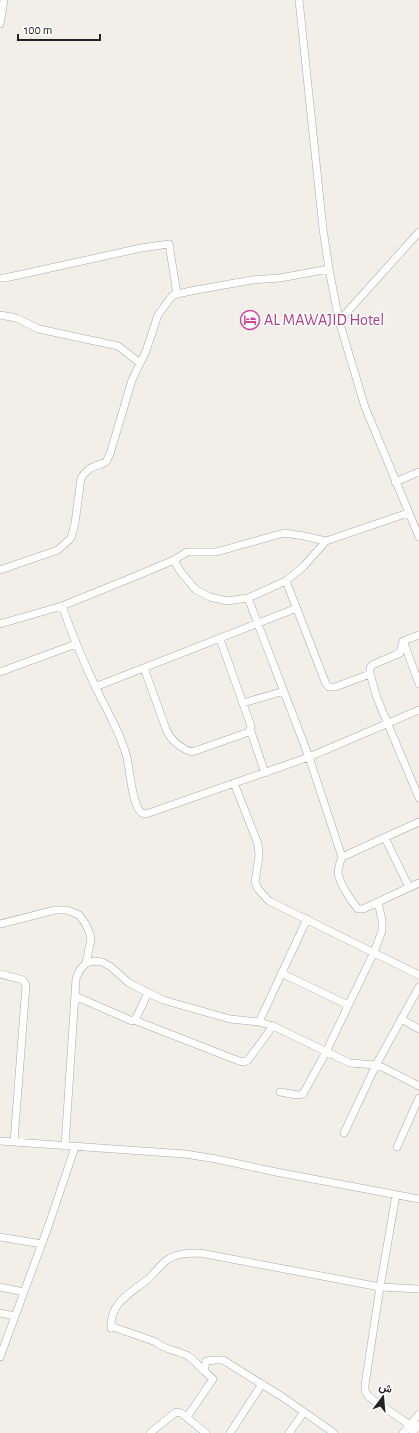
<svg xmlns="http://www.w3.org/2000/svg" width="419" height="1433" viewBox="0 0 419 1433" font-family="'Alegreya Sans',Vazirmatn,sans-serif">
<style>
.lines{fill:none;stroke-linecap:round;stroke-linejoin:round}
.minor-casing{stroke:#a9a9a9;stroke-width:8}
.minor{stroke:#fff;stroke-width:7}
.labels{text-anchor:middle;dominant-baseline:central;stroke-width:3;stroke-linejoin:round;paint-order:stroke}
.hotel-label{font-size:16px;fill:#b23c85;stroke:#fff;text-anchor:start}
</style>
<rect width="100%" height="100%" fill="#f2efe9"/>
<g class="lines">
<defs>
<path id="minor" d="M299 0 323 229 329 269 339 321 365 407 419 537
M0 24 4 0
M0 278H5L141 248 169 244 177 294
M0 315 16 318 39 329 118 346 140 363
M339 321 419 232
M395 482 419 472
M174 560 180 571 196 590 210 597 227 601 248 598 286 581 304 566 326 541 408 513
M0 570 58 550 71 538 75 523 81 478C88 467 94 467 106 462L110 454 132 380 146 351 158 315 172 296 177 294 196 290 252 280 280 278 329 269
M286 581 326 684 329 687H335L370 674
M248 598 309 757 342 857C340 862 338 867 338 873 340 884 351 901 358 909H363L419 883
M62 606C72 634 83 661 96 688 107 711 121 734 127 758 130 770 132 807 142 813L146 814 309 757 419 710
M0 624 62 606 136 576 174 560 187 552H216L284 533 304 536 326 541
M419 635 403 641 400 653 372 665 370 668V674L377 698 419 798
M404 643 419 684
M144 668 166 729C171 741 180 748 192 752L249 732 251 726 220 639
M0 672 76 644
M95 687 297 608
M243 703 284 691
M250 729 265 773
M234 783 258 844 259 856 255 882 258 889 269 901 419 975
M385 838 409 887
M342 857 419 822
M0 924 55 910H67L79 915 85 923 90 934 91 939 86 963
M281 973 348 1005
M0 974 23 980 26 985 14 1142
M75 996 132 1021 136 1018 148 993
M401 1019 419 1029
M134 1020 239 1061 244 1062 248 1060 273 1026
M259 1022 307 919
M280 1092 297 1095 303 1094 326 1052 374 952 382 931V920L378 902
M344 1133 376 1065 419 987
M0 1141 185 1154 216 1159 276 1172 419 1199
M65 1146 76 979 79 971 86 963 95 961 102 962 111 967 129 983 163 1000 230 1019 259 1022 273 1026 350 1063 376 1065 382 1067 419 1086
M397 1147 419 1098
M396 1195 380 1287 365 1385V1391L369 1397 410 1425
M0 1237 42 1244
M0 1287 24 1292
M0 1313 15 1316
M0 1357 48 1227 75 1147
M187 1417 213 1379 204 1371
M150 1433 176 1412 181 1413 206 1433
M230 1433 262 1384
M289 1433 304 1412
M334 1433 284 1398 223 1360H216L206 1361 204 1371C198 1366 194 1359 188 1356 177 1350 164 1350 156 1342L113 1327 111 1328C110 1302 130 1294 148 1279 155 1273 161 1263 170 1258 180 1253 190 1253 200 1253L380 1287 419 1289
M403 1433 419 1414
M412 1433 419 1425"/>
</defs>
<use href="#minor" class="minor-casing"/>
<use href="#minor" class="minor"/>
</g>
<defs>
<symbol id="hotel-ring" viewBox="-11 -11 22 22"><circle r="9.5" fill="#fff" stroke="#d1479c" stroke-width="1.5"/><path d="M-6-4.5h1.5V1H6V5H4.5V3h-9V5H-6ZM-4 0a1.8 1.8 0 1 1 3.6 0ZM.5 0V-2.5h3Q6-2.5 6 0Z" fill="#d1479c"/></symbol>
</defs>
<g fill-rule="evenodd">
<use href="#hotel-ring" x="239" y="309" width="22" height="22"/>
</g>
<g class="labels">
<g class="hotel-label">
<text x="264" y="320">AL MAWAJID Hotel</text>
</g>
</g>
<g transform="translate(383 1397) rotate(16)" stroke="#ffffff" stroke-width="3" paint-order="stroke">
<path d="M0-3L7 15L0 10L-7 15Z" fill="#222222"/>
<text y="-6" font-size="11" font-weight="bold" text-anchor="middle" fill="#222222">ش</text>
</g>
<path d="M18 34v6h82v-6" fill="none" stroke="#222222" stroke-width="2"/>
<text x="24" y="34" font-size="12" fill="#222222" stroke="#ffffff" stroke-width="3" paint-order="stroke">100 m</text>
</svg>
